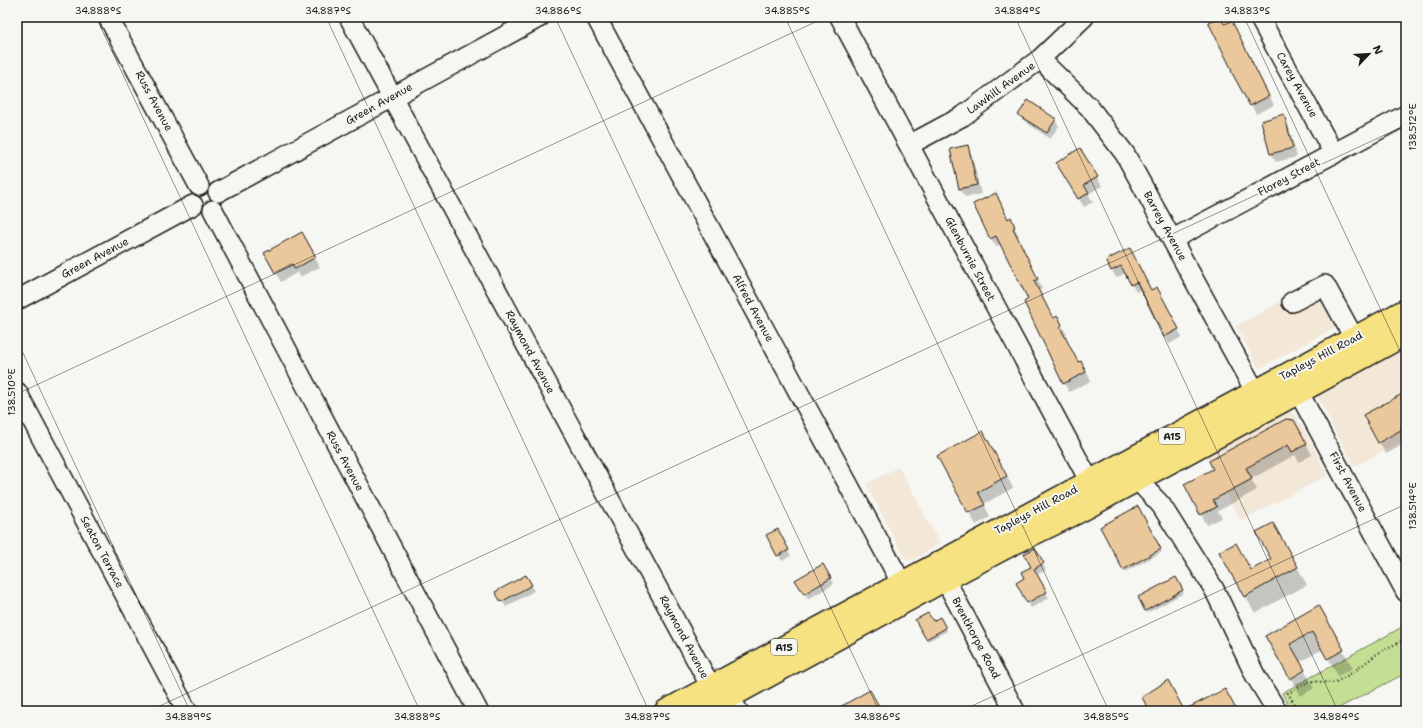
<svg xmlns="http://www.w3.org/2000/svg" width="1423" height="728" viewBox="0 0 1423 728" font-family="'Shantell Sans',sans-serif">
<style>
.built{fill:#f3e8d8}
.green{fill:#c4de94;stroke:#707d58}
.shadow{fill:#0003}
.building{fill:#ebc89c;stroke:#1c1c1c}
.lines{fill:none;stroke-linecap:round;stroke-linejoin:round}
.minor-casing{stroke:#1c1c1c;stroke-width:22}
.major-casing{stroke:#1c1c1c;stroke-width:25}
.path{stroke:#1c1c1c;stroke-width:2.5;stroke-dasharray:1 3;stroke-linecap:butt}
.minor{stroke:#f6f6f2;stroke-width:19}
.major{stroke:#f6e281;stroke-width:22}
.ticks{fill:none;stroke:#1c1c1c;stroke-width:1;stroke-opacity:0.45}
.labels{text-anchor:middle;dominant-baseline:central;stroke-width:4;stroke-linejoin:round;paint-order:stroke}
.shield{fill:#f6f6f2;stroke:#5d5d5c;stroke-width:1}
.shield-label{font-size:10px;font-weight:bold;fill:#1c1c1c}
.street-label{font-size:11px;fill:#1c1c1c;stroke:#f6f6f2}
.neatline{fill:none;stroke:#1c1c1c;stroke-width:1.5}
.ticks-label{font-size:10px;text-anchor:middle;fill:#1c1c1c}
</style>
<rect width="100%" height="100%" fill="#f6f6f2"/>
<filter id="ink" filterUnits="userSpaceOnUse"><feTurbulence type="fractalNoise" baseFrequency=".025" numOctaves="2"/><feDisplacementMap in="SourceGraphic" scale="8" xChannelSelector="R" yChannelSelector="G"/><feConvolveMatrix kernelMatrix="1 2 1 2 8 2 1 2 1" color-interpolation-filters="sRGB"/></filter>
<g filter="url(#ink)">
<path class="built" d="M1327 276 1350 319 1259 369 1236 326Z
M1406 348V439L1354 467 1317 396Z
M1287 411 1295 414 1328 475 1241 521 1205 455Z
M899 467 940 543 913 560 905 559 866 484Z"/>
<path class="green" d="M1406 625V673L1333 711H1292L1282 693Z"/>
<path class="shadow" d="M1224 25 1236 31 1274 105 1256 114 1233 71Z
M1019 115 1055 120 1059 126 1050 139 1023 120Z
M1283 116 1288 124 1297 157 1276 162 1271 154Z
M967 146 972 155 981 194 965 197 960 189Z
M1080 149 1102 186 1088 194 1093 202 1084 207 1062 172Z
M1010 219 1019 236 1017 237 1042 289 1039 290 1053 319 1057 317 1067 335 1064 336 1078 364 1086 371 1091 381 1069 392 1064 383 1029 300 1002 244 996 247 991 238Z
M301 233 320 267 300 277 298 272 281 282 265 253Z
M1130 249 1151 291 1161 296 1182 337 1169 344 1141 290 1136 292 1126 273 1116 278 1112 270Z
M1406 393V443L1386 454 1364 416Z
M1300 432 1312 455 1299 462 1295 455 1251 479 1257 490 1218 511 1222 518 1207 525 1185 485 1214 469Z
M990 444 1013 488 984 504 990 517 976 525 939 457Z
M1138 508 1162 552 1125 572 1101 528Z
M777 530 791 556 782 561 768 535Z
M1283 541 1307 585 1255 613 1245 596 1251 572 1272 560Z
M1035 549 1046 570 1036 575 1049 598 1031 608 1017 583 1025 579 1032 567Z
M823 565 834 584 808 599 797 580Z
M525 576 534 591 506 607 497 592Z
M1176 578 1184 593 1147 613 1139 598Z
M1318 607 1353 668 1338 676 1323 649 1300 662 1314 688 1301 696 1267 636Z
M940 618 947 631 928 641 917 621 933 623Z
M870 692 881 711H835Z"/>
<path class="building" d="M1219 17H1221L1224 24 1232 21 1269 96 1250 106 1231 71 1232 70 1208 22Z
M1028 100 1056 119 1047 133 1018 115Z
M1284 114 1293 148 1270 154 1261 121Z
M968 145 977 185 959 189 950 149Z
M1080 148 1098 177 1084 185 1089 193 1078 199 1056 163Z
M996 193 1008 219 1011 217 1015 227 1013 228 1038 279 1034 281 1053 318 1058 316 1062 325 1060 327 1078 362 1081 361 1086 372 1063 384 1024 302 1028 299 996 236 990 239 973 204Z
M302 232 316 257 295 269 292 264 275 273 264 253Z
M1130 248 1151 290 1157 287 1179 329 1164 337 1137 282 1131 285 1121 266 1111 271 1106 260Z
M1406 392V427L1378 443 1363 415Z
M1286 419 1294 420 1307 444 1292 452 1288 445 1246 468 1252 479 1213 500 1217 507 1200 515 1184 484 1213 469 1209 461Z
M983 431 1007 476 978 492 985 505 968 513 937 456Z
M1138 506 1161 549 1123 570 1100 527Z
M1273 523 1298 567 1244 597 1219 552 1236 543 1251 570 1271 559 1256 532Z
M778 529 789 550 777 556 766 535Z
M1035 548 1044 563 1034 569 1047 592 1027 603 1016 583 1024 578 1021 572 1031 567 1024 554Z
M823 564 831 578 804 594 795 580Z
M526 575 532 585 501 602 495 592Z
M1176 577 1183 590 1145 611 1138 597Z
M1319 605 1344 650 1327 659 1312 632 1290 644 1305 670 1290 679 1265 636Z
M928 613 933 621 940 617 946 628 926 639 915 620Z
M1168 680 1184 710 1225 689 1237 711H1149L1142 697Z
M870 690 880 708 874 711H833Z"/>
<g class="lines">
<defs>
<path id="minor" d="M108 17 199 186
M349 17 711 687 729 697 738 711
M596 17 909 597
M840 17 1097 495
M1259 17 1334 154
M1040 59 1089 107 1125 154 1262 404
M909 145 963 116 1040 59 1084 17
M218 192 540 17
M213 210 478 711
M1173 239 1406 115
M17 300 193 205
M1292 302 1325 285 1354 338
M1292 380 1406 592
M17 392 187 711
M1139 479 1144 487 1161 505 1214 589 1255 675 1277 711
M938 566 1015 711"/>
<path id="major" d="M666 711 1406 310
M704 711 946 579 1010 545 1080 511 1406 334"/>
</defs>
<use href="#minor" class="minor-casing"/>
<use href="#major" class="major-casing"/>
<path class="path" d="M1298 711 1288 693 1310 681 1334 683 1352 673 1381 651 1406 639"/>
<use href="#minor" class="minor"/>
<use href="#major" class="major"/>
</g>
</g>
<path class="ticks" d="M96 17 420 711M326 17 649 711M555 17 879 711M785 17 1109 711M1015 17 1338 711M1244 17 1406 364M17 340 190 711M17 394 826 17M149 711 1406 125M961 711 1406 504"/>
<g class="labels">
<g class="shield">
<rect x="1159" y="428" width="26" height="16" rx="3"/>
<rect x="771" y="639" width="26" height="16" rx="3"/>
</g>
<g class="shield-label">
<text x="1172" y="436">A15</text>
<text x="784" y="647">A15</text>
</g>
<g class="street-label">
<text transform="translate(1297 85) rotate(61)">Carey Avenue</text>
<text transform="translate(1001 88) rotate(-36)">Lawhill Avenue</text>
<text transform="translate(154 101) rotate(62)">Russ Avenue</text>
<text transform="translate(379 104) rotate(-29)">Green Avenue</text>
<text transform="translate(1289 177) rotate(-28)">Florey Street</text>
<text transform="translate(1165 226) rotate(61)">Barrey Avenue</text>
<text transform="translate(95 258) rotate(-28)">Green Avenue</text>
<text transform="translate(970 259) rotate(62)">Glenburnie Street</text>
<text transform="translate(753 308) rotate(62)">Alfred Avenue</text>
<text transform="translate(530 352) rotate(62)">Raymond Avenue</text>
<text transform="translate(1321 356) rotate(-28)">Tapleys Hill Road</text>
<text transform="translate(345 461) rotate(62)">Russ Avenue</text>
<text transform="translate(1348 482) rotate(62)">First Avenue</text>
<text transform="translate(1036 510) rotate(-28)">Tapleys Hill Road</text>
<text transform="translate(102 552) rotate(62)">Seaton Terrace</text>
<text transform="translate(684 637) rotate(62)">Raymond Avenue</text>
<text transform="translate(976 638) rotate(62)">Brenthorpe Road</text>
</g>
</g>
<rect width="1423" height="728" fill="none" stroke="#f6f6f2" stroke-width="44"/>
<g transform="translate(1369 54) rotate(65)" stroke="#f6f6f2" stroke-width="3" paint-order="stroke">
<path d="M0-3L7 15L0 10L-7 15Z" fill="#1c1c1c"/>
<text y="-6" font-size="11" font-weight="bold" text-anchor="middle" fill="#1c1c1c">N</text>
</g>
<rect x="22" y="22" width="1379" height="684" class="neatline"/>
<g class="ticks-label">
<text x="98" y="14">34.888°S</text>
<text x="328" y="14">34.887°S</text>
<text x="558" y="14">34.886°S</text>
<text x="787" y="14">34.885°S</text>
<text x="1017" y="14">34.884°S</text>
<text x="1247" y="14">34.883°S</text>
<text transform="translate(1412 127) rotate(-90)" y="4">138.512°E</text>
<text transform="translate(11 392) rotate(-90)" y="4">138.510°E</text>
<text transform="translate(1412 506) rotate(-90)" y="4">138.514°E</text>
<text x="188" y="720">34.889°S</text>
<text x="417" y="720">34.888°S</text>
<text x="647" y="720">34.887°S</text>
<text x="877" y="720">34.886°S</text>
<text x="1106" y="720">34.885°S</text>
<text x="1336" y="720">34.884°S</text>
</g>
</svg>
